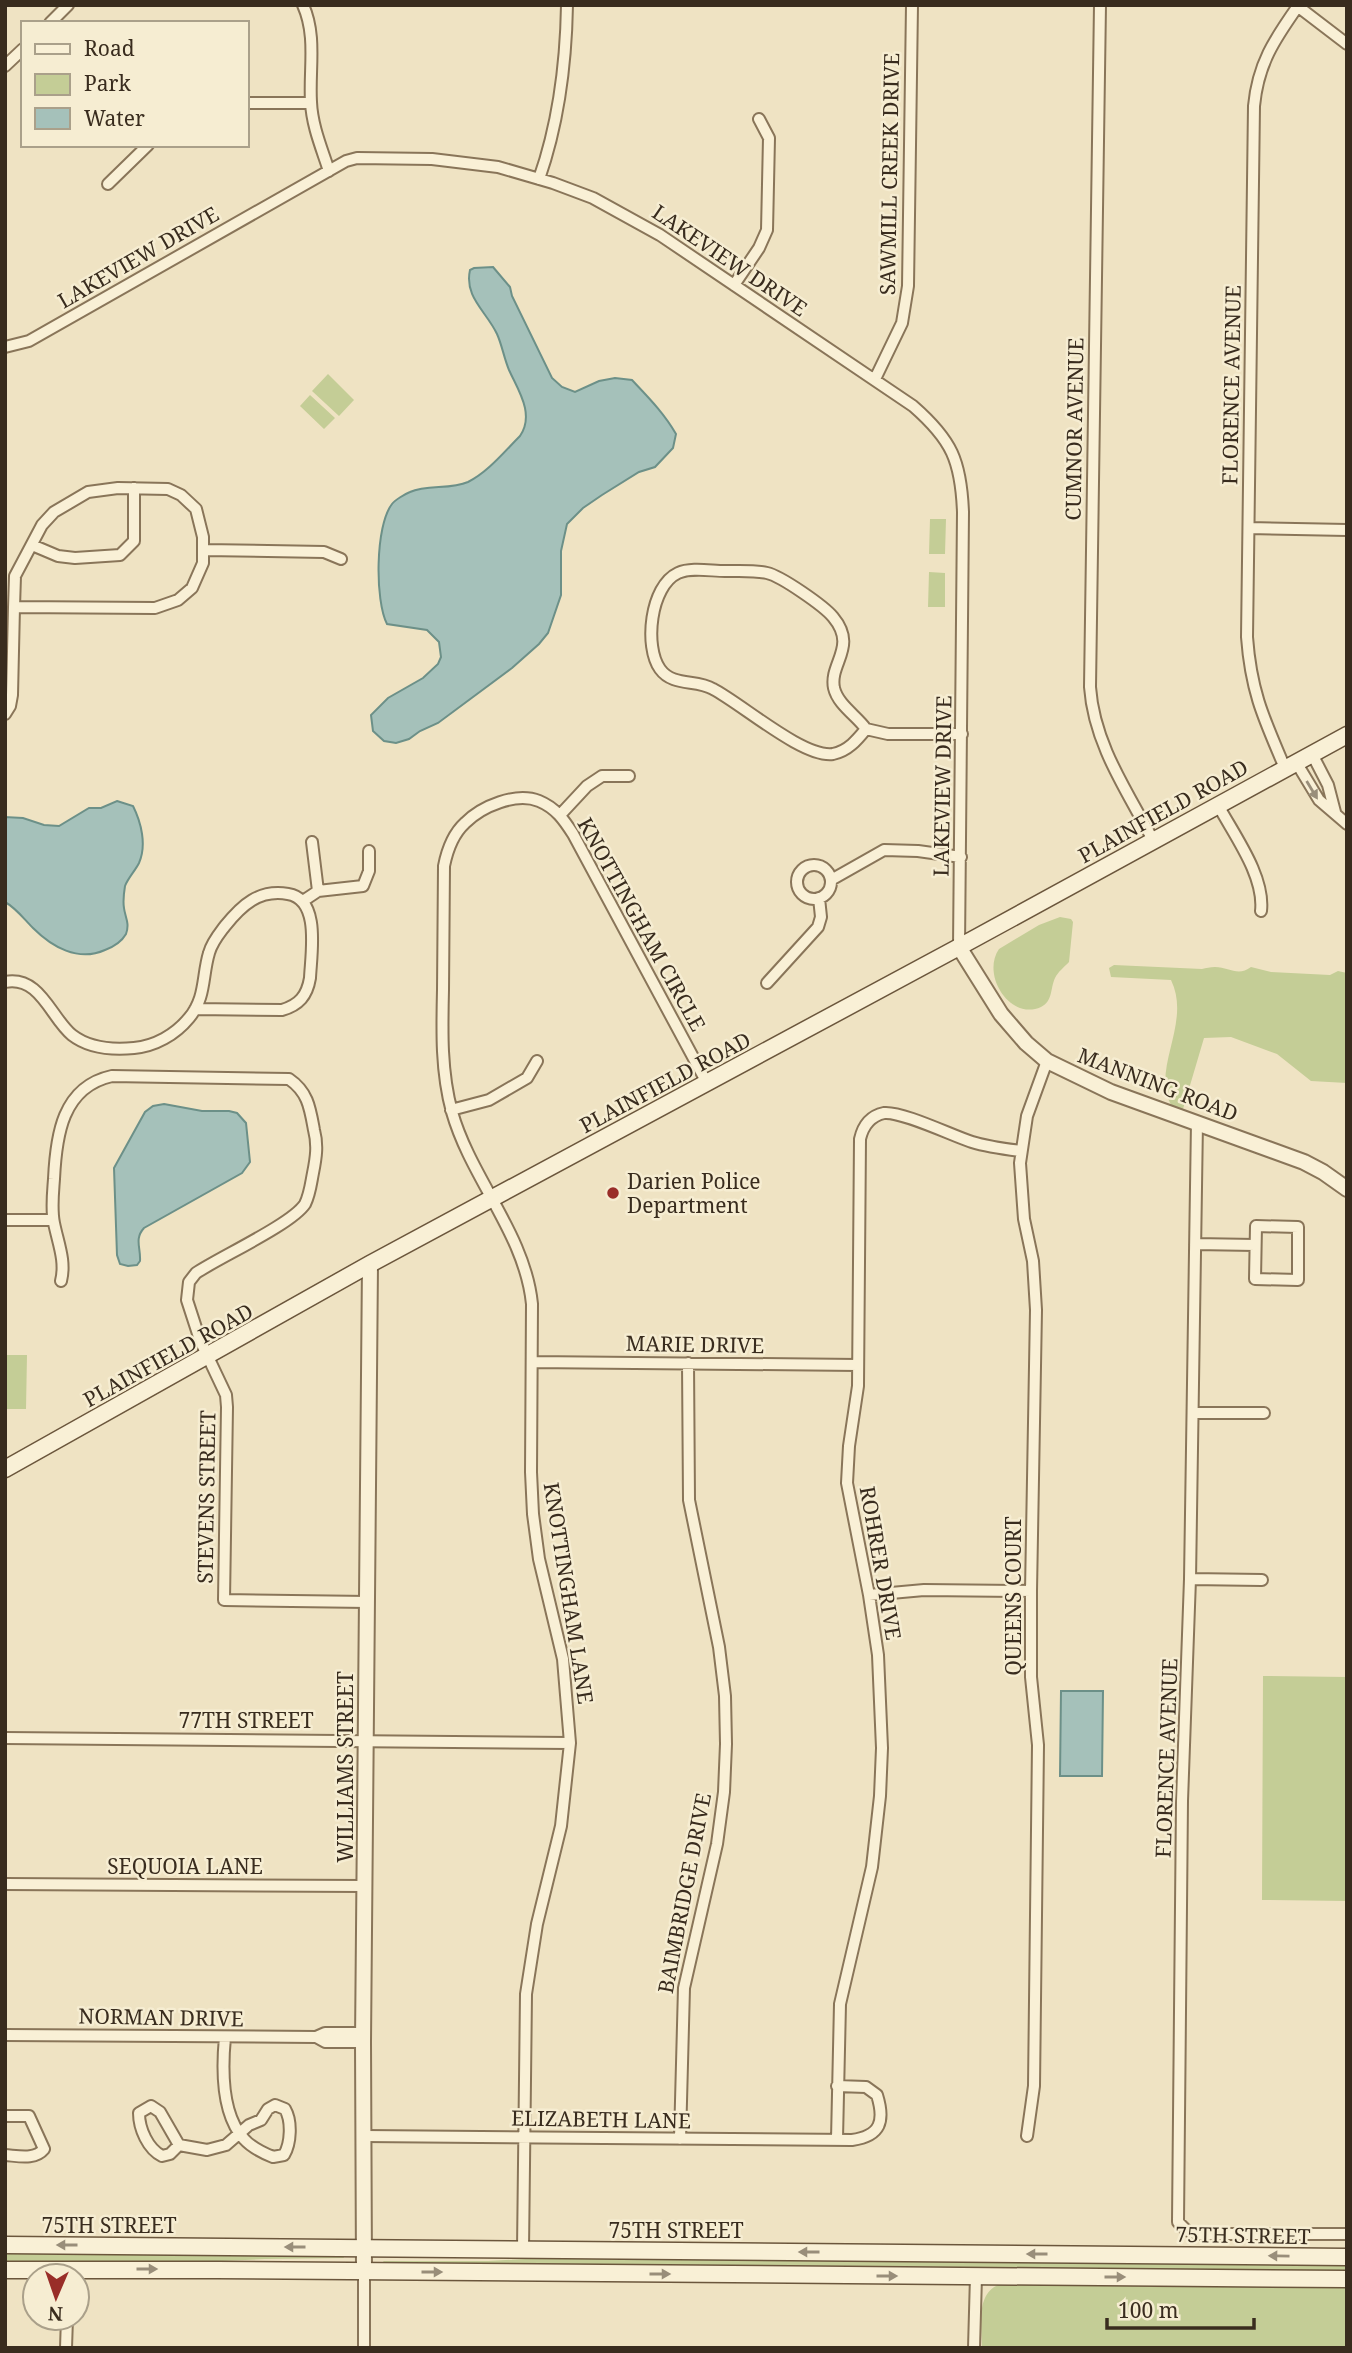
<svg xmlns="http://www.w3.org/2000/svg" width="1352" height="2353" viewBox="0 0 1352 2353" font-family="'Noto Serif',serif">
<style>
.green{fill:#c4cd96}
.water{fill:#a5c1ba;stroke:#6c9088;stroke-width:2}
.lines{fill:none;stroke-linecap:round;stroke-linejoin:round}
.minor-casing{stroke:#897559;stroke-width:14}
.tertiary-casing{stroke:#897559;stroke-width:18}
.secondary-casing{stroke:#6b563c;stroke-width:19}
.minor{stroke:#f9f0d6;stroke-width:10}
.tertiary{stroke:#f9f0d6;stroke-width:14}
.secondary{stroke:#f9f0d6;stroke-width:16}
.oneway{fill:#998e7a}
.poi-dot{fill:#992d28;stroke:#f6edd2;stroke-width:2.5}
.labels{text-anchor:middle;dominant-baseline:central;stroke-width:5;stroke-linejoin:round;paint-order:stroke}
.street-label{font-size:21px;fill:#392c1e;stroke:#f6edd2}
.poi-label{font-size:21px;fill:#392c1e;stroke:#f6edd2;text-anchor:start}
</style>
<rect width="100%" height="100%" fill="#efe3c3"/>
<path class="green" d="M328 374 354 400 339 416 312 391Z
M310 395 335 418 324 429 300 406Z
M930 519H946L945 554H929Z
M929 572 945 573V607H928Z
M1060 917 1071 919 1073 922 1069 962C1064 967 1058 972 1055 978 1050 989 1053 1001 1041 1007 1010 1021 981 975 999 949L1039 925Z
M1114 965 1202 969C1206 968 1210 967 1215 967 1229 967 1238 977 1251 967L1271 972 1330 975 1338 971 1347 973V1083L1311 1081 1277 1054 1231 1037 1204 1038 1183 1109 1171 1105C1151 1068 1192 1023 1171 980L1111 977 1109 968Z
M5 1355H27L26 1409H5Z
M1263 1676 1347 1677V1901L1262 1900Z
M5 2251 343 2255 344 2258 265 2259 177 2263H5Z
M578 2256 1347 2262V2273L385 2264 383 2261H488Z
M1001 2284 1347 2288V2348H982C982 2325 975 2292 1001 2284Z"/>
<path class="water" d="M493 267 510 287 512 296 552 378 562 387 575 392 599 381 615 378 632 380C648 397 664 413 676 434L673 448 655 467 639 472 602 495 583 508 567 524 561 551V595L548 633 539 644 512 668 438 723 420 731 409 739 396 743 384 741 373 731 371 715 388 698 423 678 438 664 441 657 439 642 427 630 387 624C375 601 375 526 392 504 395 500 405 494 410 492 427 484 450 490 468 482 488 472 504 452 520 436 535 414 518 390 509 370 504 358 502 345 497 334 486 311 464 297 470 270L474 268Z
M117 801 133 806C141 822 147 845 139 863 135 871 128 878 125 886 124 892 123 902 124 908 125 917 130 923 126 934 122 941 113 947 105 950 78 962 52 947 33 928 24 919 16 908 5 902V817L23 818 44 825 59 826 89 808H101Z
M164 1104 202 1111H229L237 1113 246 1123 250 1162 242 1173 144 1228C134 1239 141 1248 140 1261L137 1265 128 1266 120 1264 117 1255 114 1168 145 1112 153 1106Z
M1061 1691H1103L1102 1776H1060Z"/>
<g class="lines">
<defs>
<path id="minor" d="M303 5C317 36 309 69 311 102 312 126 322 149 329 171
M1100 5 1090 687C1094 744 1127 791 1153 840
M1296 5 1347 44
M50 23 68 5
M5 66 23 49
M247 103H311
M539 179C559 122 566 65 567 5
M108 184 148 145
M734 285 759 248 767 230 769 138 759 119
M5 347 29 341 346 161 357 158 432 159 498 167 553 183 593 198 660 235 913 406C952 440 961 461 963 512L959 947
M875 379 902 323 908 286 912 5
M1249 528 1347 530
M32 545 58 556 75 558 120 555 134 541V488
M204 550 324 552 341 559
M5 714 10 706 12 695 14 607 15 576 42 525 54 512 88 492 118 488 168 489 181 495 196 509 203 537V563L192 588 178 600 155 608 14 607
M866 729C857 716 838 705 834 688 829 663 858 647 833 617 824 606 781 576 767 573 754 570 739 571 725 571 711 571 691 567 678 573 650 586 644 647 660 669 673 687 696 679 713 689 742 704 803 758 833 754 848 751 857 740 866 729L888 734H962
M1312 754 1328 785 1335 812
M1296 762 1319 800 1347 824
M1285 768C1264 719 1251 692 1247 637L1254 106C1258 64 1274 40 1298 6
M1218 805C1234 835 1265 876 1261 911
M560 815 587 786 602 776H629
M312 842 318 891
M797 882a17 17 0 1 1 34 0a17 17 0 1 1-34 0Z
M831 880 884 850 918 851 961 857
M303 901 318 891 363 886 369 871V851
M5 982C40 975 51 1018 72 1035 90 1049 113 1050 134 1048 155 1046 175 1035 189 1018 206 998 202 976 209 953 212 942 219 934 225 926 242 905 259 889 288 894 321 899 311 954 310 978 307 996 299 1005 282 1010L195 1009
M767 983 818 927 821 917 819 898
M451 1110 489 1100 527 1078 537 1061
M1197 1122 1190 1579 1182 1801 1178 2222 1186 2230 1197 2234H1347
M5 1220H53
M1256 1226 1298 1227V1280L1255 1279Z
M1195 1244 1255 1245
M61 1281C66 1261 58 1243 54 1223 51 1209 53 1193 54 1179 56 1136 62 1087 112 1076L289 1079C308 1092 310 1108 314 1130 318 1145 316 1158 313 1173 311 1183 310 1194 305 1204 292 1224 220 1257 196 1273L189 1282 187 1300 200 1340 226 1395 227 1407 224 1600 368 1602
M532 1362 858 1365
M1193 1413H1264
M1190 1579 1262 1580
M869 1595 924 1590 1031 1591
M5 1738 570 1743
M5 1884 365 1886
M5 2035 316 2037 325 2033H364
M316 2037 325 2042H363
M5 2116H29L44 2149C35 2160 19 2156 5 2155
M364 2136 852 2140C881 2136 885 2121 877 2095L866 2087 837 2086
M1027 2136 1034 2086 1038 1745 1031 1677V1591L1036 1310 1033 1261 1024 1219 1020 1163 1027 1116 1047 1061
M680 2139 684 1988 717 1844 724 1792 726 1744 725 1696 719 1647 689 1500 688 1363
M837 2139 840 2004 872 1867 880 1796 882 1748 878 1655 869 1595 847 1483 849 1446 858 1386 860 1139C863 1126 870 1116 884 1113 902 1111 953 1136 972 1142 988 1147 1005 1149 1021 1151
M179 2145 160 2112 151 2106 139 2113C139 2129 148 2149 162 2156L170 2154 179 2145 207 2150 226 2145 249 2125 261 2120 268 2109 275 2105 285 2109C292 2121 291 2143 284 2155L273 2157C263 2153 251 2147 244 2139 221 2114 222 2068 225 2037
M523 2250 526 1994 537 1924 561 1826 570 1743 563 1659 539 1559 533 1514 531 1472 532 1304C525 1234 471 1179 452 1112 441 1072 442 1031 443 990 443 948 444 907 444 866 447 851 453 834 465 823 482 806 516 792 539 801 556 808 564 820 573 834L707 1083
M364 2271V2348
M66 2348 67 2318
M974 2348 976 2276"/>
<path id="tertiary" d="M959 947 1001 1014 1026 1043 1047 1061 1111 1092 1304 1162 1323 1172 1347 1189
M364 2271 363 2042 370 1264"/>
<path id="secondary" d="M5 1469 370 1264 959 947 1347 735
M5 2245 1347 2257
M5 2270H217L1347 2279"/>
</defs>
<use href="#minor" class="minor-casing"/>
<use href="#tertiary" class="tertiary-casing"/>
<use href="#secondary" class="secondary-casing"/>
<use href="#minor" class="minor"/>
<use href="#tertiary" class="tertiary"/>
<use href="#secondary" class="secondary"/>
</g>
<defs><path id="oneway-solid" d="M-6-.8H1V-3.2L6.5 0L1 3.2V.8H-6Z" transform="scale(1.75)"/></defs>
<g class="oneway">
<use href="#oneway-solid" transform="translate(1312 790) rotate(59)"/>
<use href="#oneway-solid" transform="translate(67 2245) rotate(-180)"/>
<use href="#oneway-solid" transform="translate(295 2247) rotate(-180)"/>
<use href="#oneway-solid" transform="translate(809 2252) rotate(-180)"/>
<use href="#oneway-solid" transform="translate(1037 2254) rotate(-180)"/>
<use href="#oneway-solid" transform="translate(1279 2256) rotate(-179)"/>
<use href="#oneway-solid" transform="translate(147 2269)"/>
<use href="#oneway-solid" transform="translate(432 2272)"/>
<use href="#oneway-solid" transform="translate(660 2274)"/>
<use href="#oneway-solid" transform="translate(887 2276)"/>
<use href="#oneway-solid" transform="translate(1115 2277)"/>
</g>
<circle class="poi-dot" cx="613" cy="1193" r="7"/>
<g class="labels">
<g class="street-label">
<text transform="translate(889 174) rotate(-89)">SAWMILL CREEK DRIVE</text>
<text transform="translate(138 257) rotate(-30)">LAKEVIEW DRIVE</text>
<text transform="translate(730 260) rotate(34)">LAKEVIEW DRIVE</text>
<text transform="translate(1231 385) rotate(-89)">FLORENCE AVENUE</text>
<text transform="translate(1074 429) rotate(-89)">CUMNOR AVENUE</text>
<text transform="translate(942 786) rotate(-89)">LAKEVIEW DRIVE</text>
<text transform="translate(1163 811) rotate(-29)">PLAINFIELD ROAD</text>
<text transform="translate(642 924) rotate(61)">KNOTTINGHAM CIRCLE</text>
<text transform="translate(665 1082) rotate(-28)">PLAINFIELD ROAD</text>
<text transform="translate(1158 1084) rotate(21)">MANNING ROAD</text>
<text transform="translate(695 1344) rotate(1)">MARIE DRIVE</text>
<text transform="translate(168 1355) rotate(-29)">PLAINFIELD ROAD</text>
<text transform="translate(206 1497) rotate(-89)">STEVENS STREET</text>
<text transform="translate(881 1563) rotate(80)">ROHRER DRIVE</text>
<text transform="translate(569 1593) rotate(81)">KNOTTINGHAM LANE</text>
<text transform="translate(1013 1596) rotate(-90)">QUEENS COURT</text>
<text x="246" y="1720">77TH STREET</text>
<text transform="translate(1166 1758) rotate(-88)">FLORENCE AVENUE</text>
<text transform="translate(345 1767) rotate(-90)">WILLIAMS STREET</text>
<text x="185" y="1866">SEQUOIA LANE</text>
<text transform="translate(684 1893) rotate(-79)">BAIMBRIDGE DRIVE</text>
<text transform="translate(161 2017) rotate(1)">NORMAN DRIVE</text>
<text transform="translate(601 2119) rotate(1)">ELIZABETH LANE</text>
<text x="109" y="2225">75TH STREET</text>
<text x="676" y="2230">75TH STREET</text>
<text transform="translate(1243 2235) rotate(1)">75TH STREET</text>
</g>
<g class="poi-label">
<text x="627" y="1181">Darien Police<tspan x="627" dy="24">Department</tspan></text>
</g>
</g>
<rect width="1352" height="2353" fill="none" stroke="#392c1e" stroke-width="14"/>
<rect x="21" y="21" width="228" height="126" fill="#f6edd2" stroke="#aaa08a" stroke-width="2"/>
<rect x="35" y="44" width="35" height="10" fill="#f9f0d6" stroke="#aaa08a" stroke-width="2"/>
<text x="84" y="56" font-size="21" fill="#392c1e">Road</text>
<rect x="35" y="74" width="35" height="21" fill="#c4cd96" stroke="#aaa08a" stroke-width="2"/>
<text x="84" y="91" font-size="21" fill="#392c1e">Park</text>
<rect x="35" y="108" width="35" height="21" fill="#a5c1ba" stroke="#aaa08a" stroke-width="2"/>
<text x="84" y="126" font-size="21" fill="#392c1e">Water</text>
<g transform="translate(56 2297) rotate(182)"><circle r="33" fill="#f6edd2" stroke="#aaa08a" stroke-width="2"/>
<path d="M0-5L12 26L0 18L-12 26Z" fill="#992d28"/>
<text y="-10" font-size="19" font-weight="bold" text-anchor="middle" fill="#392c1e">N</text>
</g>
<path d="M1107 2318v10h147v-10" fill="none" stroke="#392c1e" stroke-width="3.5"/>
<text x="1118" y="2318" font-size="21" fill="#392c1e" stroke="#f6edd2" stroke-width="5" paint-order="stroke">100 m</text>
</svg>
